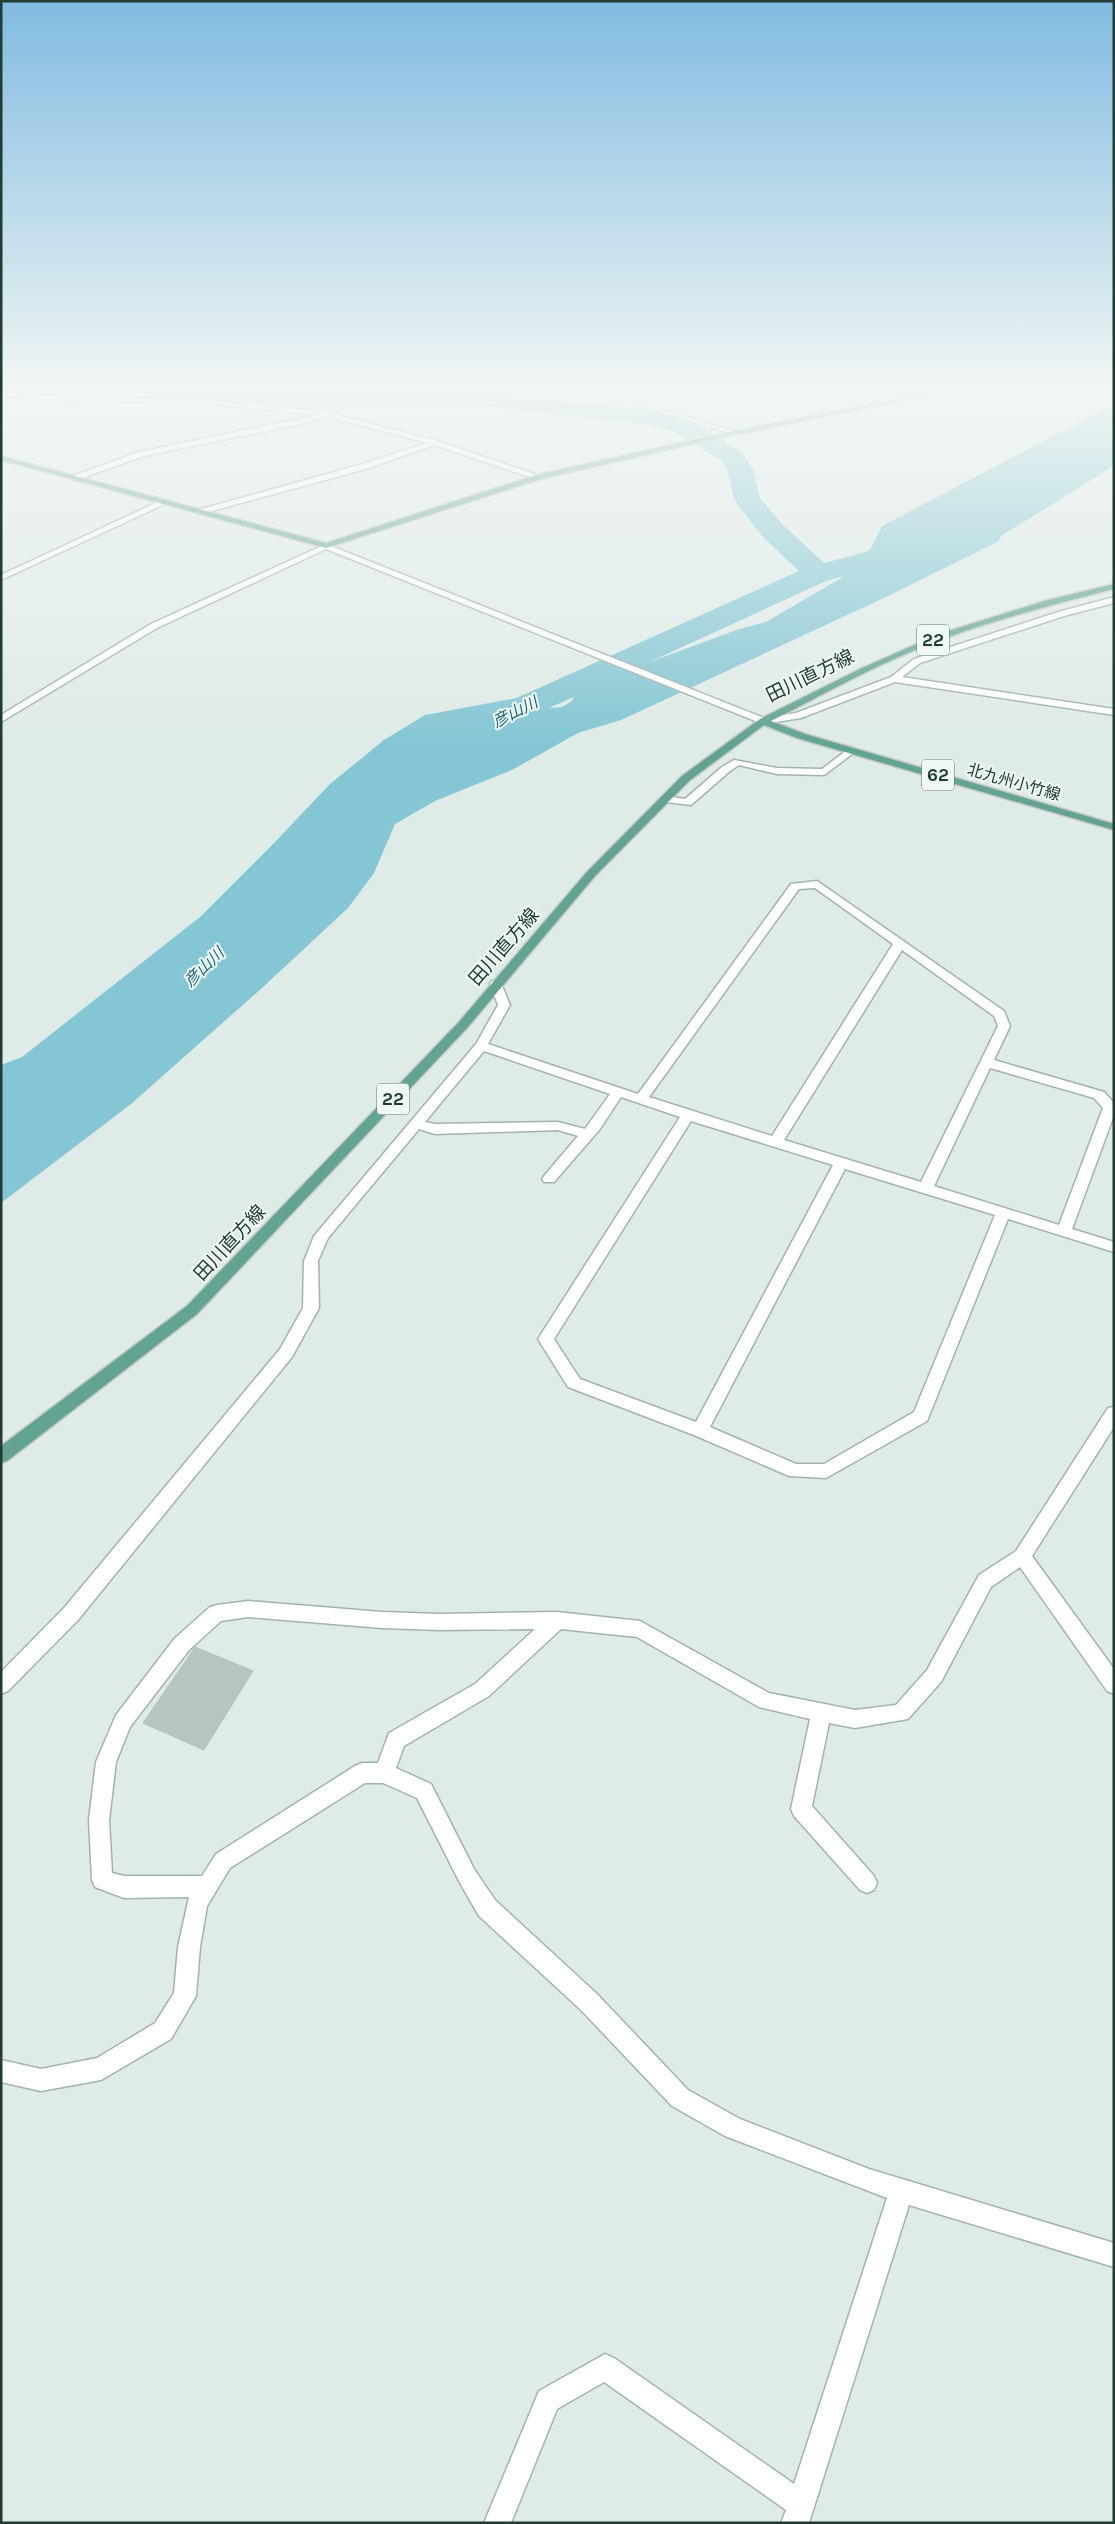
<svg xmlns="http://www.w3.org/2000/svg" width="1115" height="2524" viewBox="0 0 1115 2524" font-family="Karla,'Noto Sans JP',sans-serif">
<style>
.water{fill:#84c6d3}
.lines{fill:none;stroke-linecap:round;stroke-linejoin:round}
.river{fill:#84c6d3;fill-rule:evenodd}
.building{fill:#b5c6bf;stroke:#b2c5bd}
.minor-casing{stroke:#a2b3ad;stroke-width:3}
.major-casing{stroke:#c1c8c6;stroke-width:3}
.minor{fill:#fff;fill-rule:evenodd}
.major{fill:#62a393;fill-rule:evenodd}
.labels{text-anchor:middle;dominant-baseline:central;stroke-width:4;stroke-linejoin:round;paint-order:stroke}
.far-water-label{font-size:16px;font-style:italic;fill:#17687a;stroke:#f0f8f4}
.far-street-label{font-size:16px;fill:#203c35;stroke:#f0f8f4}
.shield{fill:#f0f8f4;stroke:#5e746e;stroke-width:1}
.shield-label{font-size:18px;font-weight:bold;fill:#203c35}
.street-label{font-size:19px;fill:#203c35;stroke:#f0f8f4}
</style>
<rect width="100%" height="100%" fill="#dfebe6"/>
<path class="water" d="M1114 404V466L1001 536 999 541 886 597 621 720 578 733 512 770 435 801 395 824 374 873 348 908 263 987 131 1104 1 1203V1065L22 1057 200 917 276 841 330 784 384 740 425 715 517 698 538 709 562 707 572 701 577 689 739 629 766 622 841 578 871 548 882 526Z"/>
<g class="lines">
<path class="river" d="M37 391H467L649 410 694 423 741 451 753 469 760 498 782 524 824 563 893 545 915 535 925 533 935 535 939 541 935 547 913 557 826 581 534 715 476 744 464 747 452 744 447 737 452 730 510 701 799 571 762 536 738 505 734 499 727 469 722 461 676 433 646 424 484 406 441 404 250 405 48 398 40 396Z"/>
</g>
<path class="building" d="M195 1647 253 1671 204 1750 143 1723Z"/>
<g class="lines">
<defs>
<path id="minor" d="M573 391H587L639 403 739 433 733 434 654 410Z
M1 393 232 402 326 412 437 441 543 477 536 479 434 445 369 468 201 514H198V510L363 464 427 443 326 416 302 424 144 456 76 480H73V476L139 452 317 415 232 406 1 397Z
M162 500 169 502 1 580V575Z
M326 544 764 718 796 713 891 677 914 659 1058 612 1114 597V603L1064 616 920 663 902 677 1114 709V715L895 682 801 718 763 724 326 549 157 628 1 722V715L151 624Z
M851 747 856 750 855 752 824 775 777 774 739 765 730 771 691 805 666 802 661 799 666 796 685 799 722 767 734 760 777 768 822 769Z
M817 881 1004 1011 1010 1026 994 1060 1104 1092 1114 1103V1115L1072 1229 1114 1242V1252L1008 1219 927 1421 826 1478 789 1476 694 1435 568 1387 538 1339 680 1117 621 1097 600 1129 554 1182H544L542 1179 544 1176 578 1136 558 1130 435 1134 419 1129 328 1238 318 1261 319 1308 292 1357 78 1620 8 1691 1 1694V1672L64 1608 280 1349 303 1308 304 1261 314 1236 476 1044 498 1005 490 984 492 981H500L510 1005 488 1044 638 1094 791 884ZM815 888 893 944 772 1136 649 1097 799 889ZM902 950 994 1016 998 1026 921 1182 784 1140ZM484 1051 610 1094 585 1129 558 1122 435 1124 425 1122ZM990 1068 1094 1098 1103 1108 1059 1225 934 1186ZM691 1121 833 1165 696 1422 580 1379 554 1339ZM845 1169 995 1215 914 1412 824 1464H796L710 1427Z
M1114 1407V1427L1032 1556 1114 1669V1694L1107 1691 1020 1567 991 1587 941 1682 908 1719 855 1728 829 1723 812 1806 874 1876 877 1883 874 1890 867 1893 860 1890 794 1816 791 1809 810 1719 759 1707 637 1637 561 1629 489 1696 404 1746 396 1768 431 1784 474 1869 495 1900 597 1994 688 2090 740 2119 869 2169 1114 2243V2267L909 2205 809 2523H781L786 2510 604 2382 557 2409 511 2523H484L539 2391 605 2354 614 2358 794 2484 887 2198 725 2136 672 2106 581 2010 479 1916 460 1883 417 1798 383 1783H365L230 1868 207 1906 200 1947 196 1996 171 2039 101 2080 41 2091 1 2082V2060L41 2069 97 2058 155 2023 174 1993 178 1947 189 1897 124 1898 95 1887 92 1880 89 1820 96 1762 116 1715 175 1638 210 1607 217 1605 248 1601 382 1612 439 1614 557 1612 640 1621 769 1693 855 1710 896 1705 927 1670 979 1575 1016 1551 1108 1408ZM248 1617 382 1628 439 1630 535 1629 475 1684 389 1733 378 1763H362L355 1766 216 1854 202 1876H124L112 1873 109 1820 116 1762 130 1727 189 1650 221 1621Z"/>
<path id="major" d="M938 391H952L729 436 541 479 326 548 1 460V456L326 543 536 475 729 432Z
M1114 584V589C1058 603 1001 618 946 638 886 659 828 692 771 721L805 734 1114 824V830L797 738 764 725 690 780 595 876 467 1028 197 1314 7 1461 1 1463V1446L187 1306 459 1022 587 872 682 776 760 719 860 669 939 634 1048 600Z"/>
</defs>
<use href="#minor" class="minor-casing"/>
<use href="#major" class="major-casing"/>
<use href="#minor" class="minor"/>
<use href="#major" class="major"/>
</g>
<linearGradient id="sky" x2="0" y2="1"><stop stop-color="#80bbe0"/><stop offset="0.52" stop-color="#f1f6f4"/><stop offset="1" stop-color="#f1f6f4" stop-opacity="0"/></linearGradient>
<rect width="1115" height="745" fill="url(#sky)"/>
<g class="labels">
<g class="far-water-label">
<text transform="translate(515 712) rotate(-27)">彦山川</text>
<text transform="translate(204 967) rotate(-44)">彦山川</text>
</g>
<g class="far-street-label">
<text transform="translate(1014 782) rotate(16)">北九州小竹線</text>
</g>
<g class="shield">
<rect x="917" y="624.5" width="32" height="31" rx="4"/>
<rect x="922" y="759.5" width="32" height="31" rx="4"/>
<rect x="377" y="1083.5" width="32" height="31" rx="4"/>
</g>
<g class="shield-label">
<text x="933" y="640">22</text>
<text x="938" y="775">62</text>
<text x="393" y="1099">22</text>
</g>
<g class="street-label">
<text transform="translate(810 676) rotate(-26)">田川直方線</text>
<text transform="translate(504 947) rotate(-49)">田川直方線</text>
<text transform="translate(230 1243) rotate(-47)">田川直方線</text>
</g>
</g>
<rect width="1115" height="2524" fill="none" stroke="#203c35" stroke-width="5"/>
</svg>
